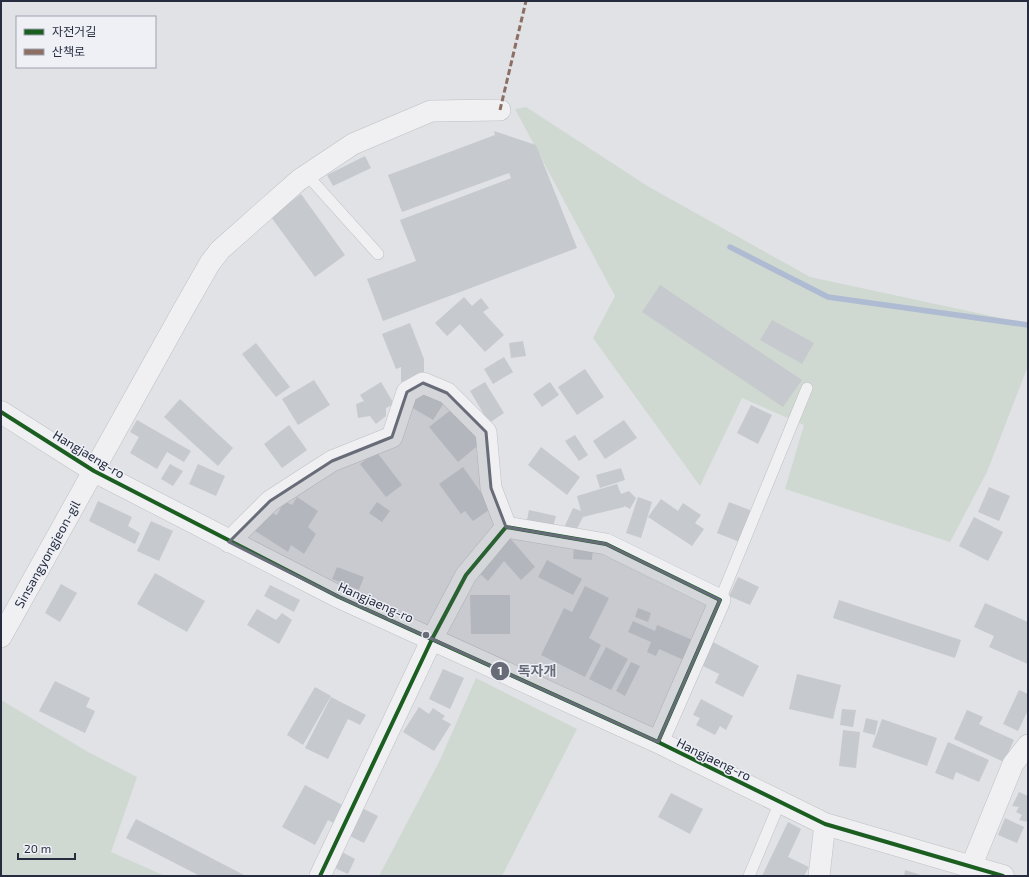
<svg xmlns="http://www.w3.org/2000/svg" width="1029" height="877" font-family="'Exo 2','Noto Sans KR',sans-serif">
  <style>
    .green { fill: #d0d9d1 }
    .lines { fill: none; stroke-linecap: round; stroke-linejoin: round }
    .stream { stroke: #aebbd2; stroke-width: 5.5 }
    .building { fill: #c6c9cd }
    .service-casing { stroke: #bec0c4; stroke-width: 12 }
    .minor-casing { stroke: #bec0c4; stroke-width: 22 }
    .tertiary-casing { stroke: #bec0c4; stroke-width: 23 }
    .service { stroke: #f0f0f2; stroke-width: 11 }
    .minor { stroke: #f0f0f2; stroke-width: 21 }
    .tertiary { stroke: #f0f0f2; stroke-width: 22 }
    .quiet { stroke: #8d6e63; stroke-width: 3; stroke-dasharray: 6 3; stroke-linecap: butt }
    .cycleway-casing { stroke: #eef0f6; stroke-width: 6 }
    .cycleway { stroke: #1b5e20; stroke-width: 4 }
    .marked { fill: #686c79; fill-opacity: 0.2; stroke: #686c79; stroke-width: 3; stroke-linejoin: round }
    .labels { text-anchor: middle; stroke-width: 3; stroke-linejoin: round; paint-order: stroke }
    .street-label { font-size: 13px; fill: #272d3f; stroke: #eef0f6 }
    .leader { fill: none; stroke: #686c79; stroke-width: 1.5 }
    .callout-dot { fill: #686c79; stroke: #eef0f6; stroke-width: 1.5 }
    .mark-label { font-size: 12px; text-anchor: middle; font-weight: bold; fill: #fff }
    .callout-label { font-size: 14px; text-anchor: middle; font-weight: bold; fill: #686c79; stroke: #eef0f6; stroke-width: 3; stroke-linejoin: round; paint-order: stroke }
  </style>
  <rect width="100%" height="100%" fill="#e0e2e6"/>
  <g class="green">
    <polygon points="526,107 649,187 810,277 1028,324 1028,366 987,472 950,542 785,489 804,425 742,398 700,486 593,338 615,296 515,109"/>
    <polygon points="476,678 577,729 502,876 377,876 379,876 440,760"/>
    <polygon points="1,700 88,752 137,777 111,852 165,876 1,876"/>
  </g>
  <g class="lines">
    <polyline class="stream" points="730,247 828,297 1028,325"/>
  </g>
  <g class="building">
    <polygon points="494,131 536,145 577,248 383,321 367,279 416,261 400,220 511,178 509,173 402,212 388,175 495,135"/>
    <polygon points="365,156 371,168 333,186 327,175"/>
    <polygon points="301,194 345,255 315,277 271,217"/>
    <polygon points="660,285 802,380 783,407 642,312"/>
    <polygon points="464,297 472,306 481,298 489,308 483,312 504,335 485,352 460,324 447,336 435,323"/>
    <polygon points="772,320 814,343 802,364 760,340"/>
    <polygon points="410,323 424,359 424,377 401,382 401,367 396,369 382,334"/>
    <polygon points="523,341 526,356 511,358 509,343"/>
    <polygon points="256,343 290,387 276,397 242,354"/>
    <polygon points="504,357 513,372 493,384 484,369"/>
    <polygon points="585,369 604,397 577,415 558,387"/>
    <polygon points="314,380 330,405 298,425 282,399"/>
    <polygon points="381,382 394,404 386,408 386,416 376,424 370,416 358,418 356,404 364,401 360,395"/>
    <polygon points="485,382 504,413 489,423 470,391"/>
    <polygon points="550,382 559,395 542,407 533,394"/>
    <polygon points="422,389 444,403 433,420 411,407"/>
    <polygon points="180,399 233,448 218,466 164,417"/>
    <polygon points="751,405 772,415 758,444 737,433"/>
    <polygon points="452,409 481,443 458,462 429,427"/>
    <polygon points="137,420 191,451 184,462 167,452 157,469 130,453 139,437 130,432"/>
    <polygon points="624,420 637,438 605,459 593,441"/>
    <polygon points="289,425 307,450 282,468 264,444"/>
    <polygon points="575,435 588,455 579,461 565,441"/>
    <polygon points="541,447 580,477 567,495 528,465"/>
    <polygon points="376,451 402,485 386,497 360,464"/>
    <polygon points="170,464 183,471 173,486 161,479"/>
    <polygon points="198,464 225,476 216,496 189,484"/>
    <polygon points="463,467 492,508 473,521 465,511 461,514 439,484"/>
    <polygon points="621,468 625,480 600,488 596,475"/>
    <polygon points="617,484 621,494 629,491 636,498 630,509 624,506 624,507 583,517 574,535 563,530 573,508 581,511 577,496"/>
    <polygon points="989,487 1010,496 999,521 978,512"/>
    <polygon points="297,497 318,511 308,527 316,534 304,554 291,545 288,552 252,529 269,512 277,515 284,501 292,505"/>
    <polygon points="638,497 652,502 641,538 626,533"/>
    <polygon points="661,499 678,511 683,503 701,515 695,523 704,529 692,546 648,517"/>
    <polygon points="98,501 132,517 128,526 140,533 135,544 89,521"/>
    <polygon points="377,502 390,511 382,522 369,513"/>
    <polygon points="729,502 755,512 742,543 717,533"/>
    <polygon points="529,510 556,516 552,530 526,525"/>
    <polygon points="974,517 1003,532 988,561 959,546"/>
    <polygon points="151,521 173,531 159,561 137,551"/>
    <polygon points="510,538 535,567 521,580 504,561 488,581 479,573"/>
    <polygon points="574,547 593,548 592,560 573,559"/>
    <polygon points="547,560 582,579 573,595 538,577"/>
    <polygon points="337,567 364,577 359,590 332,579"/>
    <polygon points="155,573 205,601 187,632 137,604"/>
    <polygon points="738,577 759,587 750,605 729,596"/>
    <polygon points="61,584 77,593 60,622 45,613"/>
    <polygon points="270,585 300,600 294,612 264,596"/>
    <polygon points="585,586 609,598 589,638 601,645 585,677 541,655 564,608 572,612"/>
    <polygon points="470,595 510,595 510,634 471,634"/>
    <polygon points="839,600 961,640 955,658 833,618"/>
    <polygon points="985,603 1028,622 1028,664 989,647 994,636 974,627"/>
    <polygon points="638,608 651,613 648,622 635,617"/>
    <polygon points="257,609 276,620 282,613 292,620 279,644 247,625"/>
    <polygon points="633,621 655,631 657,625 695,641 686,661 659,649 656,656 647,652 651,642 628,632"/>
    <polygon points="711,641 759,666 743,697 715,683 719,674 699,664"/>
    <polygon points="606,647 628,659 611,690 589,679"/>
    <polygon points="631,662 640,666 625,696 616,691"/>
    <polygon points="443,669 464,678 450,709 429,699"/>
    <polygon points="797,674 841,685 833,719 789,709"/>
    <polygon points="55,681 90,698 86,707 95,711 85,733 39,711"/>
    <polygon points="315,687 331,696 303,745 287,735"/>
    <polygon points="1019,690 1028,694 1028,710 1018,731 1003,724"/>
    <polygon points="331,697 366,715 360,725 348,719 328,759 305,748"/>
    <polygon points="701,699 733,716 726,730 720,726 715,735 696,725 700,718 693,715"/>
    <polygon points="419,707 429,714 433,708 445,716 442,719 451,724 434,751 403,732"/>
    <polygon points="842,709 856,710 853,727 840,725"/>
    <polygon points="967,710 983,717 979,724 1014,740 1004,762 954,739"/>
    <polygon points="866,718 878,721 875,735 863,732"/>
    <polygon points="882,719 937,738 927,766 872,747"/>
    <polygon points="843,730 860,732 856,768 839,766"/>
    <polygon points="948,742 989,760 979,782 956,772 953,780 935,773"/>
    <polygon points="305,785 346,807 337,825 328,820 315,845 282,827"/>
    <polygon points="1019,792 1028,796 1028,822 1019,820 1022,815 1016,812 1019,807 1012,806"/>
    <polygon points="671,793 703,809 690,834 658,817"/>
    <polygon points="360,807 378,816 364,843 346,834"/>
    <polygon points="1005,818 1024,827 1017,843 998,835"/>
    <polygon points="136,819 246,876 200,876 126,838"/>
    <polygon points="788,822 801,829 788,857 809,867 804,876 762,876"/>
    <polygon points="342,852 355,859 348,874 335,868"/>
    <polygon points="905,870 924,876 904,876"/>
  </g>
  <g class="lines">
    <defs>
      <g id="service">
        <polyline points="307,175 378,254"/>
        <polyline points="720,600 807,388"/>
        <polyline points="749,876 780,802"/>
      </g>
      <g id="minor">
        <polyline points="229,542 270,501 332,461 392,437 407,392 423,383 447,393 486,432 491,488 506,527"/>
        <polyline points="1,637 182,312 210,263 220,250 299,180 353,144 431,111 500,110"/>
        <polyline points="971,867 1013,764 1028,745"/>
        <polyline points="320,876 432,639 466,575 506,527 606,544 720,600 658,742"/>
        <polyline points="819,876 825,824"/>
      </g>
      <polyline id="tertiary" points="1,412 94,471 339,597 658,742 825,824 1003,876"/>
    </defs>
    <use href="#service" class="service-casing"/>
    <use href="#minor" class="minor-casing"/>
    <use href="#tertiary" class="tertiary-casing"/>
    <use href="#service" class="service"/>
    <use href="#minor" class="minor"/>
    <use href="#tertiary" class="tertiary"/>
    <polyline class="quiet" points="500,110 526,1"/>
    <defs>
      <g id="cycleway">
        <polyline points="1,412 94,471 339,597 658,742 825,824 1003,876"/>
        <polyline points="320,876 432,639 466,575 506,527 606,544 720,600 658,742"/>
      </g>
    </defs>
    <use href="#cycleway" class="cycleway-casing"/>
    <use href="#cycleway" class="cycleway"/>
  </g>
  <path class="marked" d="M423 383 447 393 486 432 491 488 506 527 606 544 720 600 658 742 339 597 229 542 270 501 332 461 392 437 407 392Z"/>
  <g class="labels">
    <g class="street-label">
      <text transform="translate(89 454) rotate(31)" y="5">Hangjaeng-ro</text>
      <text transform="translate(47 554) rotate(-61)" y="5">Sinsangyongjeon-gil</text>
      <text transform="translate(376 602) rotate(24)" y="5">Hangjaeng-ro</text>
      <text transform="translate(714 759) rotate(26)" y="5">Hangjaeng-ro</text>
    </g>
  </g>
  <path class="leader" d="M426 635L500 671"/>
  <g class="callout-dot">
    <circle cx="426" cy="635" r="4"/>
    <circle cx="500" cy="671" r="10"/>
  </g>
  <g class="mark-label">
    <text x="500" y="675">1</text>
  </g>
  <g class="callout-label">
    <text x="537" y="676">독자개</text>
  </g>
  <rect width="1029" height="877" fill="none" stroke="#272d3f" stroke-width="4"/>
  <rect x="16" y="16" width="140" height="52" fill="#eef0f6" stroke="#9ea2ad"/>
  <rect x="24" y="29" width="20" height="6" fill="#1b5e20" stroke="#9ea2ad"/>
  <text x="52" y="36" font-size="12" fill="#272d3f">자전거길</text>
  <rect x="24" y="49" width="20" height="6" fill="#8d6e63" stroke="#9ea2ad"/>
  <text x="52" y="56" font-size="12" fill="#272d3f">산책로</text>
  <path d="M18 853v6h57v-6" fill="none" stroke="#272d3f" stroke-width="2"/>
  <text x="24" y="853" font-size="12" fill="#272d3f" stroke="#eef0f6" stroke-width="3" paint-order="stroke">20 m</text>
</svg>
